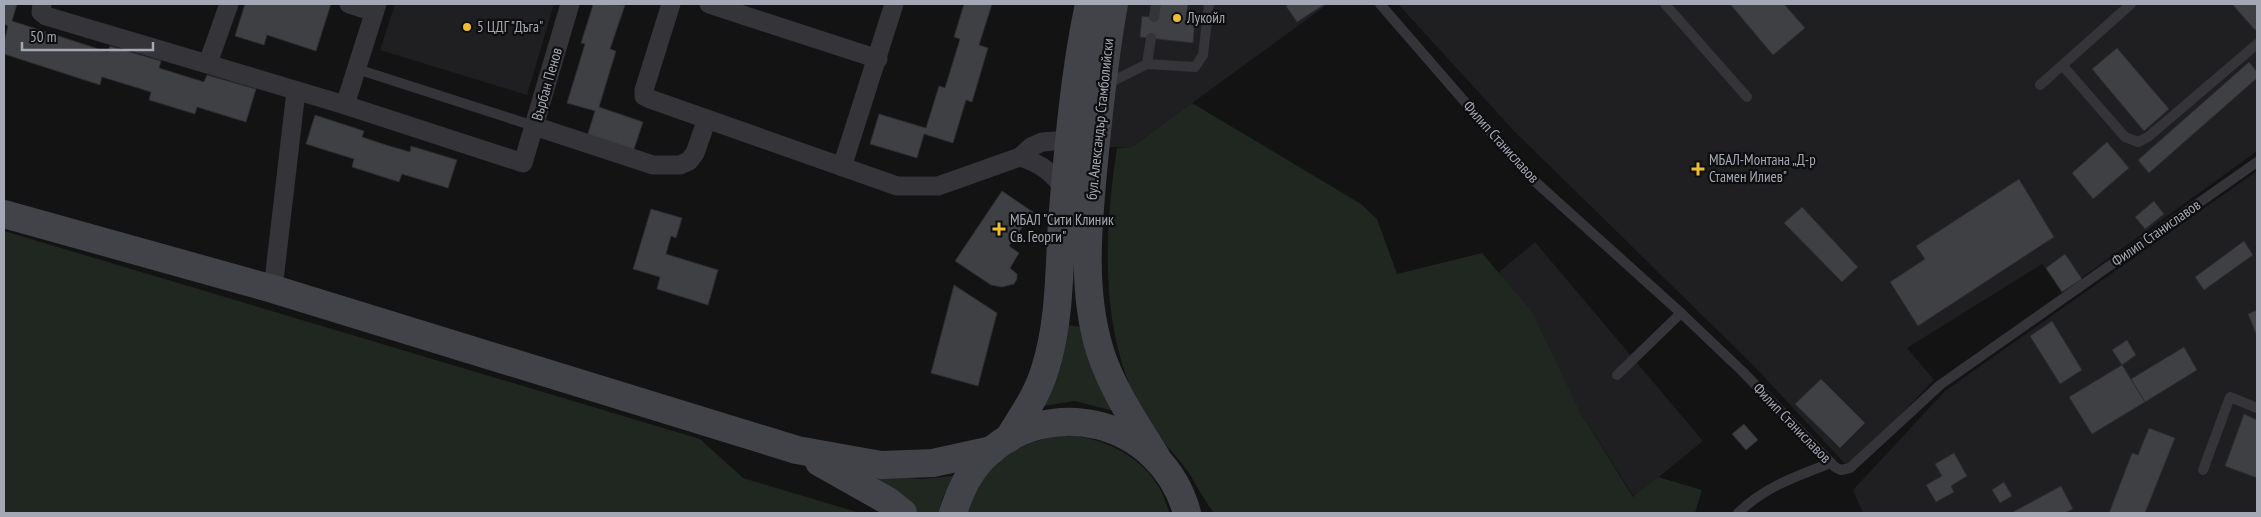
<svg xmlns="http://www.w3.org/2000/svg" width="2261" height="517" font-family="'PT Sans Narrow',sans-serif">
  <style>
    .built { fill: #1f1f21 }
    .green { fill: #1f2720 }
    .building { fill: #3f4044; stroke: #2d2d30 }
    .lines { fill: none; stroke-linecap: round; stroke-linejoin: round }
    .lane { stroke: #343439; stroke-width: 10 }
    .street { stroke: #343439; stroke-width: 19 }
    .secondary { stroke: #424349; stroke-width: 28 }
    .poi-dot { fill: #edbd32; stroke: #0e0e0f; stroke-width: 2 }
    .labels { text-anchor: middle; stroke-width: 4.5; stroke-linejoin: round; paint-order: stroke }
    .poi-label { font-size: 15px; fill: #a4a8b4; stroke: #0e0e0f; text-anchor: start }
    .street-label { font-size: 15px; fill: #a4a8b4; stroke: #0e0e0f }
  </style>
  <rect width="100%" height="100%" fill="#131314"/>
  <g class="built">
    <polygon points="395,4 554,4 527,95 380,50"/>
    <polygon points="1117,4 1328,4 1132,147 1097,147"/>
    <polygon points="1398,4 2257,4 2257,151 2062,292 2042,264 1907,348 1934,380 1849,468 1754,366 1514,131"/>
    <polygon points="2257,171 2257,513 1863,513 1853,490 1945,391"/>
    <polygon points="1535,242 1703,441 1634,497 1579,410 1499,272"/>
  </g>
  <g class="green">
    <path d="M1192 103 1361 204 1377 219 1397 274 1482 253 1532 312 1579 410 1633 497 1658 477 1702 490 1695 513H1214C1203 499 1196 483 1186 469 1171 449 1153 433 1142 411 1099 333 1104 233 1117 148L1132 147Z"/>
    <polygon points="4,231 700,439 743,478 860,513 4,513"/>
    <polygon points="1067,325 1082,327 1114,411 1075,401 1037,407"/>
    <path d="M1062 435C1110 437 1158 463 1169 513H967C970 505 973 496 977 488 992 457 1029 440 1062 435Z"/>
    <polygon points="864,475 921,479 953,476 942,499 939,513 918,513 903,500"/>
  </g>
  <g class="building">
    <polygon points="4,4 17,4 12,21 108,52 110,46 161,61 159,68 204,82 207,75 256,89 246,122 197,107 195,114 149,100 151,92 102,77 100,85 4,54 4,42 8,26 4,24"/>
    <polygon points="245,4 331,4 316,51 267,35 264,45 235,36"/>
    <polygon points="589,4 625,5 610,49 616,51 599,107 643,122 632,155 586,140 595,111 567,103 585,44 581,43 593,5"/>
    <polygon points="964,4 992,4 979,45 988,48 972,102 966,100 953,143 924,134 917,158 870,144 879,114 926,128 939,86 945,88 960,39 954,37"/>
    <polygon points="1159,4 1188,4 1186,19 1195,20 1193,43 1140,37 1142,16 1158,18"/>
    <polygon points="1289,4 1325,4 1297,22 1286,6"/>
    <polygon points="1730,4 1784,4 1805,28 1773,55"/>
    <polygon points="2232,4 2257,4 2257,28 2255,30"/>
    <polygon points="2117,48 2169,109 2144,131 2092,69"/>
    <polygon points="2249,62 2257,72 2257,78 2149,173 2138,160"/>
    <polygon points="315,115 364,131 362,137 386,145 410,152 411,146 457,160 448,188 402,174 399,182 352,167 354,159 306,144"/>
    <polygon points="2107,142 2129,168 2093,199 2072,173"/>
    <polygon points="2019,179 2054,237 1918,326 1890,282 1925,259 1916,246"/>
    <polygon points="1002,191 1033,212 1009,246 1019,253 1010,268 1017,274 1017,279 1014,284 1002,287 991,285 955,261"/>
    <polygon points="2154,201 2164,214 2145,229 2135,217"/>
    <polygon points="1802,207 1858,267 1842,282 1784,223"/>
    <polygon points="651,209 682,218 676,238 671,236 666,254 718,270 708,305 657,289 660,277 633,269"/>
    <polygon points="2244,241 2253,255 2204,290 2195,277"/>
    <polygon points="2065,254 2082,279 2062,292 2046,268"/>
    <polygon points="954,285 997,313 978,386 931,373"/>
    <polygon points="2257,310 2257,336 2248,314"/>
    <polygon points="2052,321 2082,370 2060,384 2030,336"/>
    <polygon points="2127,340 2136,355 2122,365 2112,350"/>
    <polygon points="2184,347 2197,370 2145,402 2131,379"/>
    <polygon points="2122,365 2145,402 2092,434 2069,397"/>
    <polygon points="1821,379 1865,423 1840,448 1795,404"/>
    <polygon points="2244,414 2257,420 2257,478 2225,466"/>
    <polygon points="1744,424 1758,440 1746,450 1732,434"/>
    <polygon points="2149,428 2175,438 2145,513 2109,513 2132,453 2138,455"/>
    <polygon points="1954,453 1967,476 1951,486 1954,492 1936,502 1926,485 1942,476 1935,464"/>
    <polygon points="2004,482 2012,496 2000,503 1992,490"/>
    <polygon points="2061,486 2073,509 2065,513 2011,513"/>
  </g>
  <g class="lines">
    <g class="lane">
      <polyline points="1380,4 1530,177 1681,313 1743,372 1835,467 1841,470 1850,468 1940,385 2257,162"/>
      <polyline points="1665,4 1747,97"/>
      <polyline points="1154,17 1156,4"/>
      <polyline points="1147,64 1151,38"/>
      <polyline points="2063,66 2125,137 2138,142 2148,137 2257,44"/>
      <polyline points="357,69 534,126"/>
      <polyline points="1105,85 1147,64 1195,67 1203,55 1209,4"/>
      <polyline points="2040,85 2131,4"/>
      <polyline points="1617,375 1681,313"/>
      <polyline points="2203,470 2230,397 2257,408"/>
      <path d="M1738 513C1764 487 1797 476 1831 463"/>
    </g>
    <g class="street">
      <polyline points="42,4 41,12 46,16 345,105 523,163 570,4"/>
      <polyline points="349,4 374,12"/>
      <polyline points="671,4 644,90 644,96 650,99 897,186 938,186 1020,157 1031,147 1042,142 1055,141 1069,145"/>
      <polyline points="709,4 878,59"/>
      <polyline points="208,63 229,4"/>
      <polyline points="345,105 377,4"/>
      <polyline points="534,126 653,165 680,165 689,161 695,153 707,119"/>
      <path d="M1020 157C1040 163 1055 173 1065 192"/>
      <polyline points="842,167 894,4"/>
      <polyline points="273,289 296,91"/>
    </g>
    <g class="secondary">
      <path d="M1114 4C1105 53 1100 101 1095 151 1089 217 1080 286 1100 351 1112 389 1136 424 1157 458"/>
      <polyline points="4,214 273,289 797,450 881,465 933,463 992,450"/>
      <path d="M1008 439C1022 416 1038 394 1045 369 1060 322 1059 271 1062 222 1068 149 1074 75 1089 4"/>
      <polyline points="819,462 888,501 903,513"/>
      <path d="M953 513C959 494 967 475 981 460 1048 390 1162 421 1187 513"/>
    </g>
  </g>
  <g class="poi-dot">
    <circle cx="1177" cy="18" r="5"/>
    <circle cx="467" cy="27" r="5"/>
    <path d="M1695.5 161.5h5v5h5v5h-5v5h-5v-5h-5v-5h5z"/>
    <path d="M996.5 221.5h5v5h5v5h-5v5h-5v-5h-5v-5h5z"/>
  </g>
  <g class="labels">
    <g class="poi-label">
      <text x="1187" y="23">Лукойл</text>
      <text x="477" y="32">5 ЦДГ "Дъга"</text>
      <text x="1709" y="165">МБАЛ-Монтана „Д-р<tspan x="1709" dy="17">Стамен Илиев"</tspan></text>
      <text x="1010" y="225">МБАЛ "Сити Клиник<tspan x="1010" dy="17">Св. Георги"</tspan></text>
    </g>
    <g class="street-label">
      <text transform="translate(547 84) rotate(-74)" y="5">Върбан Пенов</text>
      <text transform="translate(1100 119) rotate(-84)" y="5">бул. Александър Стамболийски</text>
      <text transform="translate(1501 142) rotate(48)" y="5">Филип Станиславов</text>
      <text transform="translate(2156 233) rotate(-35)" y="5">Филип Станиславов</text>
      <text transform="translate(1792 423) rotate(46)" y="5">Филип Станиславов</text>
    </g>
  </g>
  <rect width="2261" height="517" fill="none" stroke="#a4a8b4" stroke-width="10"/>
  <path d="M22 42v8h131v-8" fill="none" stroke="#a4a8b4" stroke-width="2.5"/>
  <text x="30" y="42" font-size="15" fill="#a4a8b4" stroke="#0e0e0f" stroke-width="4" paint-order="stroke">50 m</text>
</svg>
